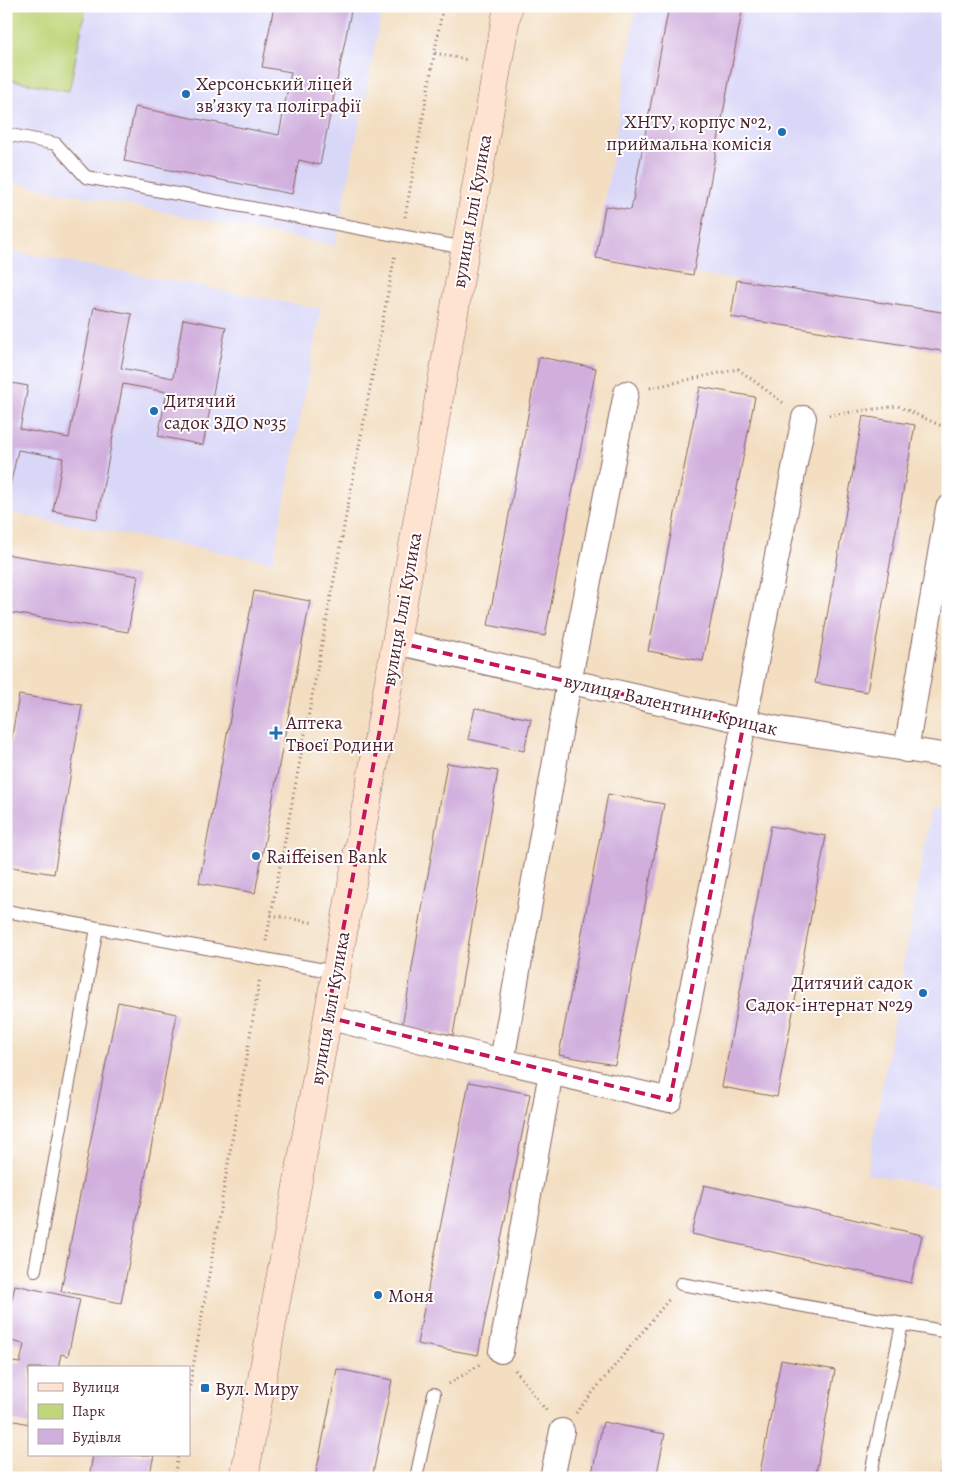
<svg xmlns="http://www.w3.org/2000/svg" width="954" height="1484" font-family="Alegreya,serif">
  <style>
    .built { fill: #d9d7f8 }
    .green { fill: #bfd67a; stroke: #847a52 }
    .building { fill: #d0afdd }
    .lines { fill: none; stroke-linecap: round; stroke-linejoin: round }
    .lane-casing { stroke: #856260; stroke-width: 14 }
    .street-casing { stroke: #856260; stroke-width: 26 }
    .secondary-casing { stroke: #856260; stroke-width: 29 }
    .path { stroke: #856260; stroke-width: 3; stroke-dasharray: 1 4; stroke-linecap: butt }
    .lane { stroke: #fff; stroke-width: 12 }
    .street { stroke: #fff; stroke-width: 24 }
    .secondary { stroke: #fee3d1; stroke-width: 28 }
    .marked { fill: none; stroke: #c2185b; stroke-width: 4; stroke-dasharray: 10 6; stroke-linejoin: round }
    .poi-dot { fill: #1f6fb2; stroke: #fff; stroke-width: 2 }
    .labels { text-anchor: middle; stroke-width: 4; stroke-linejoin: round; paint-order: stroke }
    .poi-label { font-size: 19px; fill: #4a1f2b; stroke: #fff; text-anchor: start }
    .street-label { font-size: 19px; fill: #4a1f2b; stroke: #fff }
  </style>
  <rect width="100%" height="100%" fill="#fff"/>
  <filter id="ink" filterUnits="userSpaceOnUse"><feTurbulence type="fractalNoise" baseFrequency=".02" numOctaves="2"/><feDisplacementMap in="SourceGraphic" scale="10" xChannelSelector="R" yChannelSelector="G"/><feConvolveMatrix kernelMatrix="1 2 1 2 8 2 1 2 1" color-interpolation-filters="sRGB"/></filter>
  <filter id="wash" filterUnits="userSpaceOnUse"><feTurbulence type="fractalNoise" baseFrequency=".0096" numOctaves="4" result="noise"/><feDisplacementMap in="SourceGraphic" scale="20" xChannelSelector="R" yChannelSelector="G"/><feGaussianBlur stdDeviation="1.12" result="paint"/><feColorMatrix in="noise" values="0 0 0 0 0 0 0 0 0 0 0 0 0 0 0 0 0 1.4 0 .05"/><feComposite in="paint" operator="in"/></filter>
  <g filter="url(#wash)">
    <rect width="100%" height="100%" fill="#f3dec1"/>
    <g class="built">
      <polygon points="6,6 383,6 335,246 6,181"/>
      <polygon points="636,6 948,6 948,313 596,258"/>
      <polygon points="6,250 321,309 273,562 6,512"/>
      <polygon points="931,808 948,811 948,1188 867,1174"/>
    </g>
    <polygon class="green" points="6,6 86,6 69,91 6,79"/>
    <g id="blocks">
      <g class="building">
        <polygon points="274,6 352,6 320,165 299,160 292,194 124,161 135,107 279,135 291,72 262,67"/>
        <polygon points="669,6 743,6 693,275 596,258 605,206 631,210"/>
        <polygon points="737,280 948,313 948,352 731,317"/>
        <polygon points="94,307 132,314 121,368 173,378 183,319 226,327 203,445 158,436 167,392 123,384 97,519 53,511 63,458 18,450 6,504 6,382 28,386 20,429 69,438"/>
        <polygon points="539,357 596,368 545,636 488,625"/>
        <polygon points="700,387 755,397 703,661 648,651"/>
        <polygon points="863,416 915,425 867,692 815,683"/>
        <polygon points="6,554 138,576 128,632 6,612"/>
        <polygon points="254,591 310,601 255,893 199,883"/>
        <polygon points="19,695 82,705 54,874 6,866 6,770"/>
        <polygon points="475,708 531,719 524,751 468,739"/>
        <polygon points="447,763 498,771 453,1035 402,1027"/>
        <polygon points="608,794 664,804 615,1065 559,1055"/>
        <polygon points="771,826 826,836 777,1097 722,1087"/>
        <polygon points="118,1002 177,1014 121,1303 61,1291"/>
        <polygon points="469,1082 530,1094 478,1355 417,1344"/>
        <polygon points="704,1185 922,1235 911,1283 692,1234"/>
        <polygon points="15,1285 80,1299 68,1356 61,1354 58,1368 29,1368 29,1424 6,1419 6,1391 12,1362 20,1363 24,1344 6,1340 6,1327"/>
        <polygon points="781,1360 835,1370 815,1478 759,1478"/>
        <polygon points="337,1369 392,1380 372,1478 315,1478"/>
        <polygon points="603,1422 665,1434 656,1478 591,1478"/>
        <polygon points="947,1437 948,1478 939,1478"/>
        <polygon points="93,1455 154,1455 149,1478 89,1478"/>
      </g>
    </g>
  </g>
  <g filter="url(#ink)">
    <use href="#blocks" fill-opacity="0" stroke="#856260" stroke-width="1"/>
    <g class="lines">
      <defs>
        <g id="lane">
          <polyline points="6,134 56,144 86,177 465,248"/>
          <polyline points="6,911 335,972"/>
          <polyline points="35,1270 97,928"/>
          <polyline points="681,1284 948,1332"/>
          <polyline points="416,1478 434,1394"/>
          <polyline points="870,1478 902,1324"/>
        </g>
        <g id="street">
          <polyline points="396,642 774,728 948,756"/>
          <polyline points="906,750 948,508"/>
          <polyline points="327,1017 502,1061 670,1100 804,418"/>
          <polyline points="502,1061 569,682 626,393"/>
          <polyline points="501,1351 551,1072"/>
          <polyline points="552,1478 562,1431"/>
        </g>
        <polyline id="secondary" points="244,1478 396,642 508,6"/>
      </defs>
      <use href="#lane" class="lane-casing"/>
      <use href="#street" class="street-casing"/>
      <use href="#secondary" class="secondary-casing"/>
      <g class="path">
        <polyline points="435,53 468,60"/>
        <polyline points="405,217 443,6"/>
        <polyline points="650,388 738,369 785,404"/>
        <polyline points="829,415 898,406 948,429"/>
        <polyline points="271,915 315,923"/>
        <polyline points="266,941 395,255"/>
        <polyline points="515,1370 548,1413"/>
        <polyline points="449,1384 482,1363"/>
        <polyline points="189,1391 260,977"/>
        <polyline points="576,1413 670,1298"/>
        <polyline points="174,1478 178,1455"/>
      </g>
      <use href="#lane" class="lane"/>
      <use href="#street" class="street"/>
      <use href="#secondary" class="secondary"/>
    </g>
  </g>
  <path class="marked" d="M396 642 744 722 670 1100 327 1017Z"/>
  <g class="poi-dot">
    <circle cx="186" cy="94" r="5"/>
    <circle cx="782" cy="132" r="5"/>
    <circle cx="154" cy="411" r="5"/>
    <path d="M273.5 725.5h5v5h5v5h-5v5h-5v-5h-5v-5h5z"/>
    <circle cx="256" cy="856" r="5"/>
    <circle cx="923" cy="993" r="5"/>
    <circle cx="378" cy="1295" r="5"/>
    <rect x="200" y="1383" width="10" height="10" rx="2.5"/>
  </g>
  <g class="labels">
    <g class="poi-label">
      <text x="196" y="90">Херсонський ліцей<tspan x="196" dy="22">зв’язку та поліграфії</tspan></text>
      <text x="772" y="128" text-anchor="end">ХНТУ, корпус №2,<tspan x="772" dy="22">приймальна комісія</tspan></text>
      <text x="164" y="407">Дитячий<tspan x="164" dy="22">садок ЗДО №35</tspan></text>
      <text x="286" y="729">Аптека<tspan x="286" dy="22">Твоєї Родини</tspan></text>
      <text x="266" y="863">Raiffeisen Bank</text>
      <text x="913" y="989" text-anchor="end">Дитячий садок<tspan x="913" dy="22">Садок-інтернат №29</tspan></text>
      <text x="388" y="1302">Моня</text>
      <text x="215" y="1395">Вул. Миру</text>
    </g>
    <g class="street-label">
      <text transform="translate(471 211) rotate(-80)" y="7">вулиця Іллі Кулика</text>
      <text transform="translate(401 609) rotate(-80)" y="7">вулиця Іллі Кулика</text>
      <text transform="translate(671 704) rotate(13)" y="7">вулиця Валентини Крицак</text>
      <text transform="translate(329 1008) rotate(-80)" y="7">вулиця Іллі Кулика</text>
    </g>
  </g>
  <rect width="954" height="1484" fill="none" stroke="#fff" stroke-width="25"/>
  <rect x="28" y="1366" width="162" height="90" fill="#ffffff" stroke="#b7a5aa"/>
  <rect x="38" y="1383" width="25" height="8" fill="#fee3d1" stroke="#b7a5aa"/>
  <text x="72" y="1392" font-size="15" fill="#4a1f2b">Вулиця</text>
  <rect x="38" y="1404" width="25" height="15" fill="#bfd67a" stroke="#b7a5aa"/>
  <text x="72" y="1416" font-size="15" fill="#4a1f2b">Парк</text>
  <rect x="38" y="1429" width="25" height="15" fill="#d0afdd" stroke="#b7a5aa"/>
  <text x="72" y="1442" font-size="15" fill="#4a1f2b">Будівля</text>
</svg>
